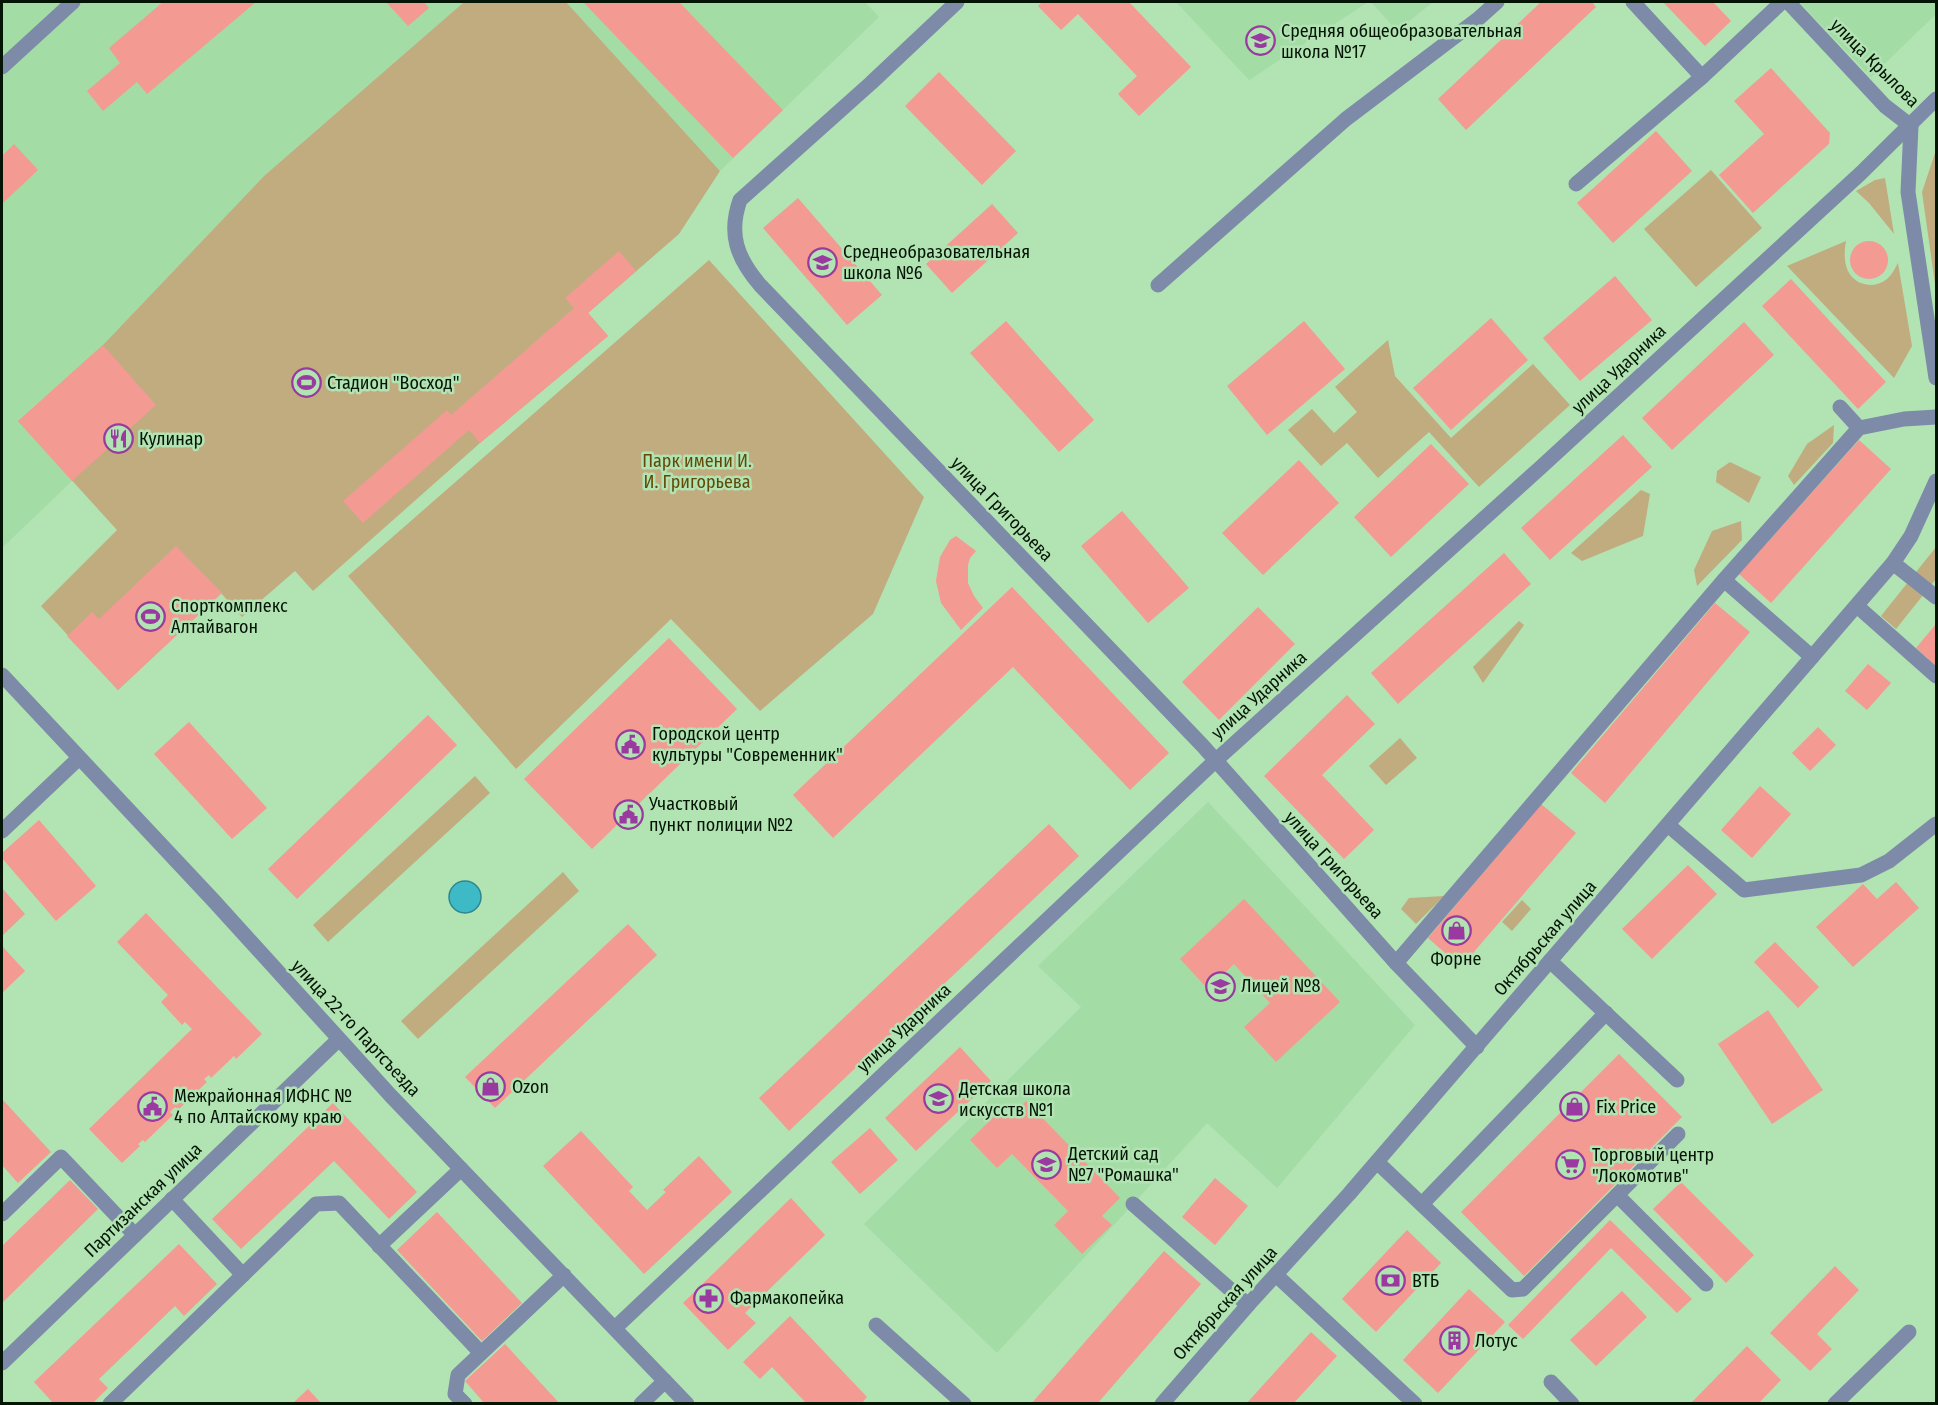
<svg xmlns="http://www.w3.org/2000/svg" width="1938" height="1405" font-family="'Fira Sans Condensed',sans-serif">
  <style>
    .built { fill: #a4dca6 }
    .green { fill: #c1ac7f }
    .water { fill: #3ebac7; stroke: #2d888d; stroke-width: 1.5 }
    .building { fill: #f39a93 }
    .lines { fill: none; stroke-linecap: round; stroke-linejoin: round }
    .minor { stroke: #7d8ba9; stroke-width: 15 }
    .labels { text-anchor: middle; stroke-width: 5; stroke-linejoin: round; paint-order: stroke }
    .poi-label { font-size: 18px; fill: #041505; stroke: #b2e3b3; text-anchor: start }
    .street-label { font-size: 18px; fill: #041505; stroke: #b2e3b3 }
    .park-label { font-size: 18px; fill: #624908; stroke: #b2e3b3 }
  </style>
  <rect width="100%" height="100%" fill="#b2e3b3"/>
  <g class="built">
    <polygon points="2,2 464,2 264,176 103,345 18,420 72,481 2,548"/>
    <polygon points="566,2 865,2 879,17 720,171"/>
    <polygon points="1176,2 1368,2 1249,80"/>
    <polygon points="1371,2 1433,2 1397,31"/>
    <polygon points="1799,2 1936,2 1936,14 1871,77"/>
    <polygon points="1208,802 1415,1025 1277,1188 1207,1123 997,1353 864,1224 1081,1007 1038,966"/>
  </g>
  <g class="green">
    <polygon points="464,2 566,2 720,171 679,234 588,313 608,336 480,443 313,591 295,571 242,617 221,593 118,690 41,606 117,530 18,421 103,345 264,176"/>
    <polygon points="1936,150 1936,291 1922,192"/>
    <polygon points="1711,170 1762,228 1696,287 1644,229"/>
    <polygon points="1885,178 1894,234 1869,203 1856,191 1875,180"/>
    <path d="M1846 241C1842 261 1846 283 1870 285 1876 285 1882 283 1887 279 1892 275 1895 268 1898 263L1912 346 1894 378 1787 266Z"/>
    <polygon points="709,260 924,497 873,614 760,711 671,619 516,769 348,576"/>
    <polygon points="1388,340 1395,376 1451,438 1533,364 1570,405 1479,487 1429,432 1378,478 1347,443 1321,466 1288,430 1312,409 1334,433 1357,412 1335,387"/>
    <polygon points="1834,425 1833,443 1794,485 1788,476 1807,444"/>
    <polygon points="1730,462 1761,477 1749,503 1716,482 1717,471"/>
    <polygon points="1641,490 1650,494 1643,536 1582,561 1571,553"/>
    <polygon points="1741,521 1742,540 1697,586 1694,570 1712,531"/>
    <polygon points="1936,547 1936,579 1896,629 1881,616"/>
    <polygon points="1519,621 1524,625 1483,683 1473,667"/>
    <polygon points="1400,738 1417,758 1386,785 1369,766"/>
    <polygon points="475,776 490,793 328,942 313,925"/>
    <polygon points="563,872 579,891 418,1039 401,1021"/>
    <polygon points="1444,896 1416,924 1401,909 1409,898"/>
    <polygon points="1522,900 1531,909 1512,931 1502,922"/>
  </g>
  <circle class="water" cx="465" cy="897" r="16"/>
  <g class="building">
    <polygon points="163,2 256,2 147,94 137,82 103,111 87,91 120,63 109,48"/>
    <polygon points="386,2 424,2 429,8 408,26"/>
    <polygon points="583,2 679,2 783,110 733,158"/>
    <polygon points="1042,2 1129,2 1191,67 1139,116 1118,94 1137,76 1078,14 1061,30 1038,6"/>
    <polygon points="1541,2 1592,2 1596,7 1466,130 1438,99"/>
    <polygon points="1663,2 1713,2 1731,21 1705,46"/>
    <polygon points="1771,68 1830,133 1829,144 1753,213 1719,175 1764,134 1734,101"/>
    <polygon points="939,72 1016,151 982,185 905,106"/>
    <polygon points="1656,131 1692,171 1613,243 1577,203"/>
    <polygon points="14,144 38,170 2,204 2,156"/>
    <polygon points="798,198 882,295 847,325 763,228"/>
    <polygon points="992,204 1018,233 952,293 926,264"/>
    <circle cx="1869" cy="260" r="19"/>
    <polygon points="619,251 636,271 588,313 608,336 480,443 469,430 363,523 343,501 447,410 451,415 574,308 565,298"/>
    <polygon points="1615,276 1652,320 1580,381 1543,338"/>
    <polygon points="1791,279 1886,382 1858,409 1762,306"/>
    <polygon points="1491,318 1528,360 1451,430 1413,388"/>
    <polygon points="1006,321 1094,420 1059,452 970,353"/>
    <polygon points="1304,321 1345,369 1267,435 1227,386"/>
    <polygon points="1744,322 1774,355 1672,450 1642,418"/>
    <polygon points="103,345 156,405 72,481 18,421"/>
    <polygon points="1623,435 1652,467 1550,560 1521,528"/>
    <polygon points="1859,440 1891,469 1771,603 1739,574"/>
    <polygon points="1431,444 1469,484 1391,557 1354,517"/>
    <polygon points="1299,460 1339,503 1263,575 1222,533"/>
    <polygon points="1122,511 1189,588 1148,623 1081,546"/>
    <polygon points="956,536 976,551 970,558 968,565 968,583 974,596 983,608 961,630 941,603 936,581 940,557 950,540"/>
    <polygon points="176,546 222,593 118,690 67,636 92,612 99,619"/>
    <polygon points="1504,553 1531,584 1398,704 1371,673"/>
    <polygon points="1012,587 1169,753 1130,790 1013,667 833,838 793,795"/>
    <polygon points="1715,603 1750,632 1605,803 1571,773"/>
    <polygon points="1258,607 1295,644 1219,720 1182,682"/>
    <polygon points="1936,624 1936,666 1916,648"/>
    <polygon points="669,638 737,709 592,849 524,779"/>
    <polygon points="1868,664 1891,683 1867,710 1845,691"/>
    <polygon points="1347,695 1375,724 1322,775 1374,830 1344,859 1264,776"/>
    <polygon points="428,715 457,745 297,899 268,869"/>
    <polygon points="189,722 267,808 232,839 154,754"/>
    <polygon points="1818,727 1836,745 1810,771 1792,753"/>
    <polygon points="1760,786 1791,814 1752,858 1721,830"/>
    <polygon points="1541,804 1576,833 1461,967 1428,938"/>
    <polygon points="39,820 96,886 56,921 2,858 2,853"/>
    <polygon points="1049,824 1079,856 789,1131 759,1098"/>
    <polygon points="1688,865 1717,894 1652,959 1622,929"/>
    <polygon points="1896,882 1919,908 1853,967 1816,927 1863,884 1877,899"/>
    <polygon points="2,888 25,914 2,936"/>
    <polygon points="1244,899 1340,1002 1276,1062 1244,1027 1270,1003 1234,964 1208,989 1180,959"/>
    <polygon points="146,913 262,1034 236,1059 234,1056 211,1078 209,1075 204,1079 207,1082 178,1110 175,1107 170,1112 173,1115 145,1142 143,1140 138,1144 140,1146 122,1163 89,1129 192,1029 185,1022 182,1025 161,1002 168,995 117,942"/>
    <polygon points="628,924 657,955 495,1108 465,1077"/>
    <polygon points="1775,942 1819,987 1798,1008 1754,962"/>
    <polygon points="2,946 25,971 2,993"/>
    <polygon points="1768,1010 1823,1090 1772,1124 1718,1044"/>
    <polygon points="960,1047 991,1081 916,1151 885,1118"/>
    <polygon points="1619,1054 1682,1117 1524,1276 1461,1212"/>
    <polygon points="2,1099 51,1152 18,1183 2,1165"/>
    <polygon points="1026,1101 1120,1198 1102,1216 1112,1225 1082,1254 1054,1225 1068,1211 1012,1154 997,1168 970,1140 1002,1109 1010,1117"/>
    <polygon points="333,1103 417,1192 389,1219 334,1161 241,1249 212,1219"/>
    <polygon points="870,1128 898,1160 860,1194 831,1162"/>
    <polygon points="581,1131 633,1187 629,1191 647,1210 666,1192 663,1190 699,1156 732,1192 644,1274 543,1166"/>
    <polygon points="1215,1178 1248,1206 1215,1245 1182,1217"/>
    <polygon points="70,1180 98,1209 2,1303 2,1246"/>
    <polygon points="1681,1182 1754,1255 1726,1283 1653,1209"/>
    <polygon points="791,1198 825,1235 745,1313 756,1323 728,1350 683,1303"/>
    <polygon points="437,1212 522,1303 482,1341 397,1250"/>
    <polygon points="1610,1220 1692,1299 1677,1313 1611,1248 1523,1339 1508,1325"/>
    <polygon points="1407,1230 1441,1263 1376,1332 1342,1299"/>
    <polygon points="179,1244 217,1284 184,1316 175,1306 99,1379 108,1388 92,1404 54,1404 34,1382"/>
    <polygon points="1164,1251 1201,1284 1097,1404 1031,1404"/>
    <polygon points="1835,1266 1859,1290 1817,1334 1832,1349 1810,1371 1770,1333"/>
    <polygon points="1469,1289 1505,1322 1438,1393 1403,1360"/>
    <polygon points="1622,1291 1647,1317 1596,1366 1570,1340"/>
    <polygon points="790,1316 867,1397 861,1404 807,1404 772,1367 760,1379 743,1362"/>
    <polygon points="1311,1332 1337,1356 1293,1404 1246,1404"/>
    <polygon points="505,1344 560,1404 485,1404 465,1381"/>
    <polygon points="1747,1346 1781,1380 1758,1404 1690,1404"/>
    <polygon points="308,1389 322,1404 292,1404"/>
  </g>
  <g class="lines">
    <g class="minor">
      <path d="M957 2 871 83 740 200C728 234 737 258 760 285L1202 745 1396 963 1477 1047"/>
      <polyline points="1633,2 1702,77"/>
      <polyline points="1788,2 1885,106 1911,126"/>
      <polyline points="2,67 73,2"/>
      <polyline points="1911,126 1908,192 1936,378"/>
      <polyline points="1576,184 1702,77 1782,2"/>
      <polyline points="1158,285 1346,119 1478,19 1497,2"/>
      <polyline points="1840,407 1859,428"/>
      <polyline points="1893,563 1936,597"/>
      <polyline points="1724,580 1812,657"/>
      <polyline points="1857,606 1936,676"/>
      <polyline points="2,675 213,900 391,1096 687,1404"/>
      <polyline points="1668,825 1744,890 1861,875 1889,861 1936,824"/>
      <polyline points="2,831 78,759"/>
      <polyline points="1550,961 1677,1080"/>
      <polyline points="1396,963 1724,580 1859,428 1904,419 1936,417"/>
      <polyline points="1377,1162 1512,1290 1523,1289 1678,1134"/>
      <polyline points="1617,1195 1706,1284"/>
      <polyline points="172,1199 243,1275"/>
      <polyline points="1133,1204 1248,1305"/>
      <polyline points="1422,1204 1606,1013"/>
      <polyline points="2,1214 61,1157 135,1235"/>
      <polyline points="379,1246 461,1169"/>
      <polyline points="1276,1275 1415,1404"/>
      <polyline points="876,1325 964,1404"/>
      <polyline points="615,1328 1215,761 1540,468 1861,173 1936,99"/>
      <polyline points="2,1363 338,1040"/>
      <polyline points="1551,1382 1572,1404"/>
      <polyline points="110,1404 316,1204 339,1203 481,1353"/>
      <polyline points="465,1404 455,1394 458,1375 564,1275"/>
      <polyline points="641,1404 665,1381"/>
      <polyline points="1162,1404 1248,1305 1349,1194 1893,563 1911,536 1936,481"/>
      <polyline points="1835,1404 1909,1332"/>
    </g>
  </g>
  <defs>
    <symbol id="school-ring" viewBox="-11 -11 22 22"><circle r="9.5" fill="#b2e3b3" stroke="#9a39a0" stroke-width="1.5"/><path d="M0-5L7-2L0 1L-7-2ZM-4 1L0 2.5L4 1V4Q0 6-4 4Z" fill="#9a39a0"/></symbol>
    <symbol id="stadium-ring" viewBox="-11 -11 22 22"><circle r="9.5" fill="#b2e3b3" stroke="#9a39a0" stroke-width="1.5"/><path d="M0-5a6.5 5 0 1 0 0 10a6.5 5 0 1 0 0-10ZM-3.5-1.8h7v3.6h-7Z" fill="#9a39a0"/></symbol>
    <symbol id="restaurant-ring" viewBox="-11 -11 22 22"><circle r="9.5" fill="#b2e3b3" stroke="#9a39a0" stroke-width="1.5"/><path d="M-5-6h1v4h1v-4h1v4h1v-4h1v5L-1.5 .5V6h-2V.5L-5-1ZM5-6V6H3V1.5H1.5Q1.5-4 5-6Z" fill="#9a39a0"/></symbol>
    <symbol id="civic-ring" viewBox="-11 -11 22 22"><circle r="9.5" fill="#b2e3b3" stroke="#9a39a0" stroke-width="1.5"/><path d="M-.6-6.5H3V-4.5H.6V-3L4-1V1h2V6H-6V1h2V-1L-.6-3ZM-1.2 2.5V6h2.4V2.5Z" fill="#9a39a0"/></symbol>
    <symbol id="shop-ring" viewBox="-11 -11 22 22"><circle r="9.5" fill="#b2e3b3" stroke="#9a39a0" stroke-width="1.5"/><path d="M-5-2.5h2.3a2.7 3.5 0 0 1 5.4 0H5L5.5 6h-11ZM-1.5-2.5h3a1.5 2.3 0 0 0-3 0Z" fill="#9a39a0"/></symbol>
    <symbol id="supermarket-ring" viewBox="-11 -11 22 22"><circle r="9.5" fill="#b2e3b3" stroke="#9a39a0" stroke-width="1.5"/><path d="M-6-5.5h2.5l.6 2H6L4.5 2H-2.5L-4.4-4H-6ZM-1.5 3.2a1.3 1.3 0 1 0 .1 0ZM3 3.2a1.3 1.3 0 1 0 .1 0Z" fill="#9a39a0"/></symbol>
    <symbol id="bank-ring" viewBox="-11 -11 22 22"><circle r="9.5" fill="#b2e3b3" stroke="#9a39a0" stroke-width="1.5"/><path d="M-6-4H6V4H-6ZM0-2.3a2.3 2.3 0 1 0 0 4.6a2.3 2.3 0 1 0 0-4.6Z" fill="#9a39a0"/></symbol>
    <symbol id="pharmacy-ring" viewBox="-11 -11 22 22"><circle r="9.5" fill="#b2e3b3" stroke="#9a39a0" stroke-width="1.5"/><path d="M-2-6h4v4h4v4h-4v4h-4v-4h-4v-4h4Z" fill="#9a39a0"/></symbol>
    <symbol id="building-ring" viewBox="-11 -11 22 22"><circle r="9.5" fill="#b2e3b3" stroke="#9a39a0" stroke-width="1.5"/><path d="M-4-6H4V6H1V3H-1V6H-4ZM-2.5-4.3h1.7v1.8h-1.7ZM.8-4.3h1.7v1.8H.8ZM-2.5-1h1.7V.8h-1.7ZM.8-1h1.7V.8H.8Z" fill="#9a39a0"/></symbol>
  </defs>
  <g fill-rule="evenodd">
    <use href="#school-ring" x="1244" y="24" width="33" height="33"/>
    <use href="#school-ring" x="806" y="246" width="33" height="33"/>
    <use href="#stadium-ring" x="290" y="366" width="33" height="33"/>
    <use href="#restaurant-ring" x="102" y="422" width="33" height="33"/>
    <use href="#stadium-ring" x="134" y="600" width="33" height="33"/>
    <use href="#civic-ring" x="614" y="728" width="33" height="33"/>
    <use href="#civic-ring" x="612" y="798" width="33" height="33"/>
    <use href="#shop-ring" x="1440" y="914" width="33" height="33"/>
    <use href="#school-ring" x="1204" y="970" width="33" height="33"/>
    <use href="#shop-ring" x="474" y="1070" width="33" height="33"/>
    <use href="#school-ring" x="922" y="1082" width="33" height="33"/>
    <use href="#civic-ring" x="136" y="1090" width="33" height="33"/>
    <use href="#shop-ring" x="1558" y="1090" width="33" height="33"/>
    <use href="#school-ring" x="1030" y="1148" width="33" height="33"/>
    <use href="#supermarket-ring" x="1554" y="1148" width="33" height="33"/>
    <use href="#bank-ring" x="1374" y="1264" width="33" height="33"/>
    <use href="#pharmacy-ring" x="692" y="1282" width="33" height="33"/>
    <use href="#building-ring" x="1438" y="1324" width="33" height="33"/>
  </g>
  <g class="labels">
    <g class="poi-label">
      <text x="1281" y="37">Средняя общеобразовательная<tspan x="1281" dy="21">школа №17</tspan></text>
      <text x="843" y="258">Среднеобразовательная<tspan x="843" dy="21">школа №6</tspan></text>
      <text x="327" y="389">Стадион "Восход"</text>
      <text x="139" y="445">Кулинар</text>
      <text x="171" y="612">Спорткомплекс<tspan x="171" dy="21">Алтайвагон</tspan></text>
      <text x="652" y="740">Городской центр<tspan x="652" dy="21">культуры "Современник"</tspan></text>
      <text x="649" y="810">Участковый<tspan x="649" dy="21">пункт полиции №2</tspan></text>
      <text x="1456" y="965" text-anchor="middle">Форне</text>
      <text x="1241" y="992">Лицей №8</text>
      <text x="512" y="1093">Ozon</text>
      <text x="959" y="1095">Детская школа<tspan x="959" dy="21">искусств №1</tspan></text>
      <text x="174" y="1102">Межрайонная ИФНС №<tspan x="174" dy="21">4 по Алтайскому краю</tspan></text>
      <text x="1596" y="1113">Fix Price</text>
      <text x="1068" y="1160">Детский сад<tspan x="1068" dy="21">№7 "Ромашка"</tspan></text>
      <text x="1592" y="1161">Торговый центр<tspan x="1592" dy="21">"Локомотив"</tspan></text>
      <text x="1412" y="1287">ВТБ</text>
      <text x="730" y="1304">Фармакопейка</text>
      <text x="1475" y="1347">Лотус</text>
    </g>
    <g class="street-label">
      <text transform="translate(1875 63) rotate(45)" y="6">улица Крылова</text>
      <text transform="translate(1619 369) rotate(-43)" y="6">улица Ударника</text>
      <text transform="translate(1002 509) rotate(46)" y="6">улица Григорьева</text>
      <text transform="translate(1259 695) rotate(-42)" y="6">улица Ударника</text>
      <text transform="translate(1334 865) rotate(48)" y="6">улица Григорьева</text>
      <text transform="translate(1545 938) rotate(-49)" y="6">Октябрьская улица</text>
      <text transform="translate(356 1028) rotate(47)" y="6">улица 22-го Партсъезда</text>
      <text transform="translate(904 1028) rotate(-43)" y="6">улица Ударника</text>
      <text transform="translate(143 1200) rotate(-44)" y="6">Партизанская улица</text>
      <text transform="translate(1225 1303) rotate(-48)" y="6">Октябрьская улица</text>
    </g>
    <g class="park-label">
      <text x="697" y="467">Парк имени И.<tspan x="697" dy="21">И. Григорьева</tspan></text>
    </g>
  </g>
  <rect width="1938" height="1405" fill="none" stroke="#041505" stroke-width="6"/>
</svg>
